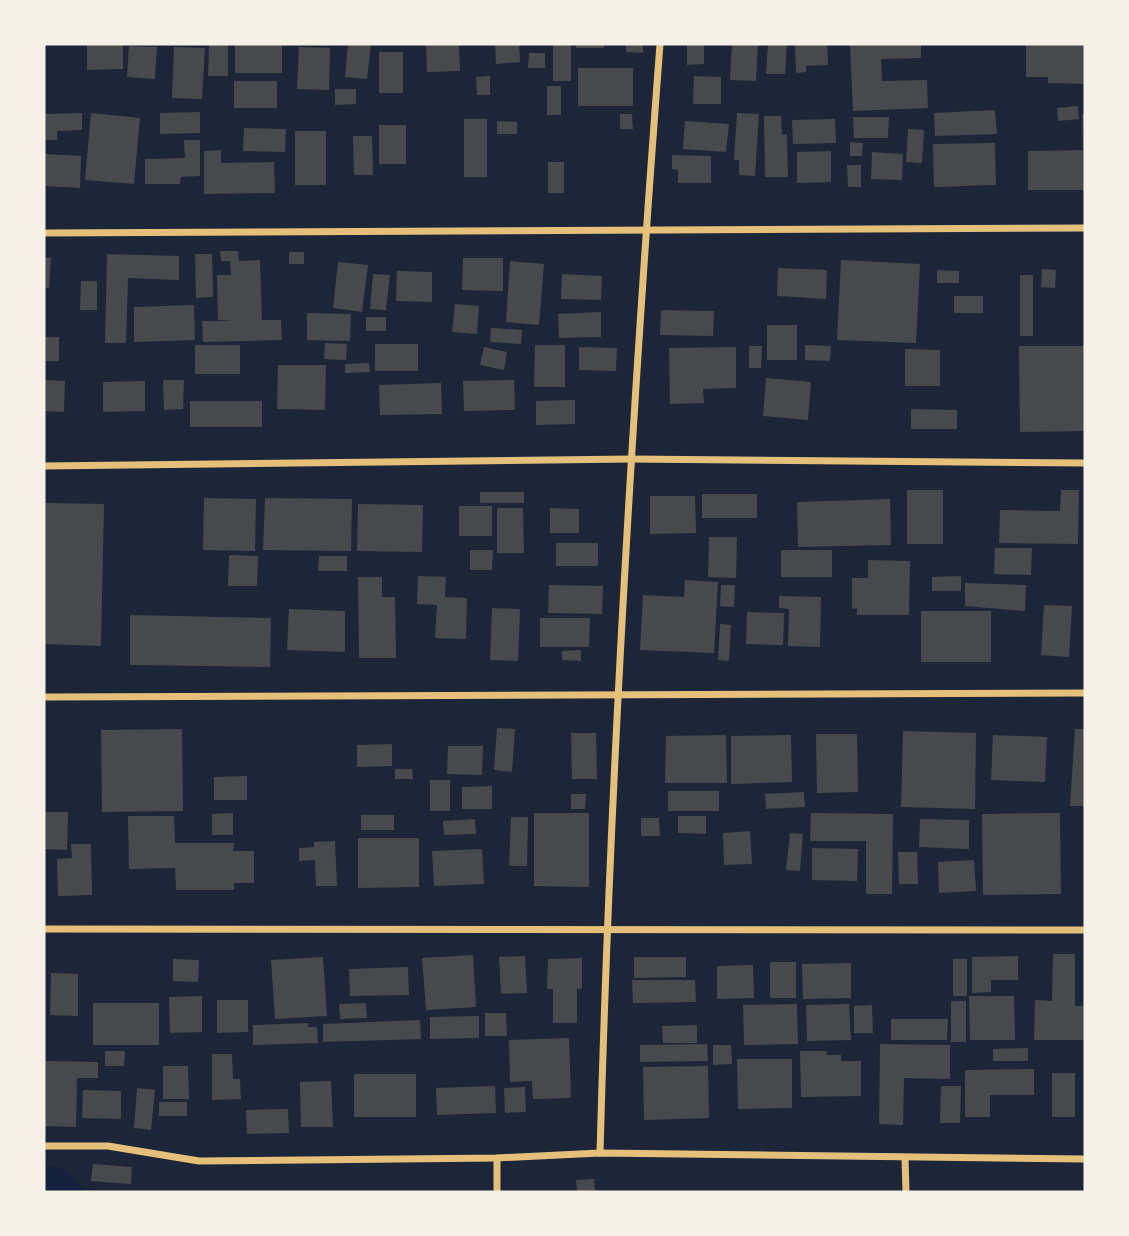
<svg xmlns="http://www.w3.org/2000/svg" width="1129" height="1236" font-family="Georgia,serif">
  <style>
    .green { fill: #1d2539 }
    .building { fill: #48494c }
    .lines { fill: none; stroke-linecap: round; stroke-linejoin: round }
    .minor { stroke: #e5c07b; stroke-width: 7 }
  </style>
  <rect width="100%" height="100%" fill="#14213d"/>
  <polygon class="green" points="44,44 1085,44 1085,1192 105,1192 83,1187 62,1168 44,1166"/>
  <g class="building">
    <polygon points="87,44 123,44 123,69 87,70"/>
    <polygon points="209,44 228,44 228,76 208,76"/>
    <rect x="235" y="44" width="47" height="29"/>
    <polygon points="348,44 371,44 367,79 345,77"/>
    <polygon points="426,44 459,44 460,71 427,72"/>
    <polygon points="495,44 519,44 520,62 496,64"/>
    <rect x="553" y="44" width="18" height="37"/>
    <rect x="576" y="44" width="28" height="4"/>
    <polygon points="626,44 643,44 643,53 626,52"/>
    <polygon points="687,44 704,44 704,64 687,65"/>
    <polygon points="732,44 758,44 756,81 730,80"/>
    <polygon points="768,44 787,44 785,74 766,74"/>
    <polygon points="795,44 827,44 828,65 806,66 806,72 796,73"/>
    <polygon points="850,44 921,44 921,58 881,59 882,81 927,80 928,108 853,111"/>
    <polygon points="1026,44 1085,44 1085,84 1048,83 1048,77 1026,77"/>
    <polygon points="129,46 157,47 155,79 127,77"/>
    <polygon points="174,47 205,48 202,99 172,98"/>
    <polygon points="299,47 330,48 329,90 297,89"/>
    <rect x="379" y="52" width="24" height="41"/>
    <polygon points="529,53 545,53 545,68 528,68"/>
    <rect x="578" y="68" width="55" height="38"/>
    <polygon points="490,76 490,95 477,95 476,77"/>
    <polygon points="694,76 721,77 721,104 693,104"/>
    <rect x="234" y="81" width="43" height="27"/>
    <rect x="547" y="86" width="14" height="29"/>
    <polygon points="335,89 356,89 356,104 335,105"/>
    <polygon points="1078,106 1079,119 1058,121 1057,108"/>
    <polygon points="995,110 997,134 935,136 934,113"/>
    <polygon points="200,112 200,133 160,134 160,113"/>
    <polygon points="82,113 82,130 57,131 57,140 44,140 44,114"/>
    <polygon points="91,113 140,118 134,184 85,180"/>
    <polygon points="737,113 759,114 755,176 739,175 739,160 734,160"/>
    <polygon points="620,114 632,114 633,129 620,129"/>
    <polygon points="1082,114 1085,114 1085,190 1028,190 1028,151 1083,150"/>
    <polygon points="764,116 781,116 782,135 787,134 788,177 765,177"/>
    <polygon points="853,117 889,117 888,138 854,138"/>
    <rect x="464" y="119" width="23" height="58"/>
    <polygon points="835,119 836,143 793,144 792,120"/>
    <polygon points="497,121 517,122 517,134 497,134"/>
    <polygon points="685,121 729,124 726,152 683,149"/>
    <rect x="379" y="125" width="27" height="39"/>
    <polygon points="244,128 286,129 285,152 243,151"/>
    <polygon points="908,129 924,130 922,163 906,162"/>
    <rect x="295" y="131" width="31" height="54"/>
    <polygon points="353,136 372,136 373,175 354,175"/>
    <polygon points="184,140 200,140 200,176 181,177 180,184 145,184 145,159 185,158"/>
    <polygon points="850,142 863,143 862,156 850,156"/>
    <polygon points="995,143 996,185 934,187 933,144"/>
    <polygon points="221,150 221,163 274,162 275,193 204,194 204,151"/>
    <polygon points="831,151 831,182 797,183 797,152"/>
    <polygon points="872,152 903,154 902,180 871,179"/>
    <polygon points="44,154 81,156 80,188 44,186"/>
    <polygon points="672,155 711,156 711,183 678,183 678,170 672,169"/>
    <rect x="548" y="162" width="16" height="31"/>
    <polygon points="847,165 861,165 861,187 848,187"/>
    <polygon points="220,251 238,251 239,261 260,260 262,320 281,320 282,340 203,342 202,321 234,321 218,320 217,275 231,275 230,261 221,261"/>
    <rect x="289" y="252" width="15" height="12"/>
    <polygon points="107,254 179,256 179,280 128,278 126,343 105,343"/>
    <polygon points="195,254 212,254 213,297 196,298"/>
    <polygon points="44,258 51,258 49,288 44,288"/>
    <polygon points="463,258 503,258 503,291 462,290"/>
    <polygon points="841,260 920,264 916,343 837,340"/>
    <polygon points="510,261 544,264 539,325 506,322"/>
    <polygon points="338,262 368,265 362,312 333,308"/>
    <polygon points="778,268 827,270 826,299 777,296"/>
    <polygon points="1042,269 1056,270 1055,288 1041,287"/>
    <polygon points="937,270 959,271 959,283 937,283"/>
    <polygon points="397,271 432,272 432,302 396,301"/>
    <polygon points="373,274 390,275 386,310 370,309"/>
    <polygon points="562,274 602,276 601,300 561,299"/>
    <rect x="1020" y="275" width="13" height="61"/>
    <polygon points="81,281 97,281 97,310 80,310"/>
    <rect x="954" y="296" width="29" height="17"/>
    <polygon points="455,304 479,306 477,334 452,332"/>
    <polygon points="194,305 195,340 134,342 134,307"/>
    <polygon points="661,310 714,311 713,336 660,335"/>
    <polygon points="601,312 601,337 559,338 558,314"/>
    <polygon points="307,313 351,314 350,341 307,340"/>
    <rect x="366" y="317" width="20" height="14"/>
    <rect x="767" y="325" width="30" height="35"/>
    <polygon points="491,328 522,330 521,344 490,342"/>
    <rect x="44" y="337" width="15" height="24"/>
    <polygon points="325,343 347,344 346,360 324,359"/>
    <rect x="375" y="344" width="43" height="27"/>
    <rect x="195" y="345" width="45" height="29"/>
    <polygon points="535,345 565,345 565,387 534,387"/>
    <polygon points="805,345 831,346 830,361 805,360"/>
    <polygon points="749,346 762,346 761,368 749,368"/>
    <polygon points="1019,346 1085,346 1085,431 1020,432"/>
    <polygon points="484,347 507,352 504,370 480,365"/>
    <polygon points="579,347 617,348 616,371 579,370"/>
    <polygon points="736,347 736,388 703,389 704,403 670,404 669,348"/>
    <polygon points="905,349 940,350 940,386 905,386"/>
    <polygon points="369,363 370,372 345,373 345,364"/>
    <polygon points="278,365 326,365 325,410 277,409"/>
    <polygon points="766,378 811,382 808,420 763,416"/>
    <polygon points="44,380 65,381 64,412 44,411"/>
    <polygon points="163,380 184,380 183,409 164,410"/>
    <polygon points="514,380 515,410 464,411 463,381"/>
    <polygon points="145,381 145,411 103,412 103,382"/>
    <polygon points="441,383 442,414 380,415 379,385"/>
    <polygon points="575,400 575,424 536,425 536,401"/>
    <rect x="190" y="401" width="72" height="26"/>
    <polygon points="911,409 957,410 957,429 911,429"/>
    <rect x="907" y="490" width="36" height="54"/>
    <polygon points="1061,490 1079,490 1078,544 999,543 1000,510 1060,511"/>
    <rect x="480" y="492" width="44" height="11"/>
    <rect x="702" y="494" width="55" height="24"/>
    <polygon points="650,496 695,496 696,533 650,534"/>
    <polygon points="204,498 256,499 255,551 203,550"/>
    <polygon points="265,498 352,499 351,551 263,550"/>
    <polygon points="890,499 891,545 798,547 797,502"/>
    <polygon points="44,503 104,504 101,646 44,644"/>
    <polygon points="358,504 423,505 422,552 357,551"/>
    <rect x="459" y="506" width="33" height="30"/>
    <polygon points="497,508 523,508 524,553 497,553"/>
    <polygon points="550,508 579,509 579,533 550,533"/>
    <polygon points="709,537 737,537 736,578 708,577"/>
    <rect x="556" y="543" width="42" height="23"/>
    <polygon points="995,548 1032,548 1031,575 994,574"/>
    <polygon points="470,550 493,550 492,570 470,570"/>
    <rect x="781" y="550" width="51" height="27"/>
    <polygon points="229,555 258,556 257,586 228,586"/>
    <polygon points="319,556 347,556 347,571 318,571"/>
    <polygon points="868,560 910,561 909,615 857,615 857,608 852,609 852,578 868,578"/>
    <polygon points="418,576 446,577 445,597 467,598 466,639 435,638 437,605 417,604"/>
    <polygon points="961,576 961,591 932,591 932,577"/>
    <polygon points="358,577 382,577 382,597 395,597 396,658 359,658"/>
    <polygon points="685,580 718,582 714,653 640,650 643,595 684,597"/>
    <polygon points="965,583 1026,585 1025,611 965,606"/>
    <polygon points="549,585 603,586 602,614 548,613"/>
    <polygon points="721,585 735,585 734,607 720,606"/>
    <polygon points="779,596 821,597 820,647 788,646 789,609 779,608"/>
    <polygon points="1044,605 1072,606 1069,657 1041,655"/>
    <polygon points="492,608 520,609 518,661 490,660"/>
    <polygon points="289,609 345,611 345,652 287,650"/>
    <rect x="921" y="611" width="70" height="51"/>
    <polygon points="747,612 784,613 783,645 746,644"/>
    <polygon points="130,615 271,618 270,667 130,665"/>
    <polygon points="540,618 590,618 589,647 540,647"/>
    <polygon points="720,624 731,625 729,661 718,660"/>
    <polygon points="581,650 581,661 562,660 562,651"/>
    <polygon points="497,728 515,729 512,772 494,770"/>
    <polygon points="182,729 183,811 102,812 101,730"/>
    <polygon points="1075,729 1085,729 1085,806 1070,806"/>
    <polygon points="903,731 976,733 975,809 901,807"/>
    <polygon points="571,733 596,733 597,779 572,779"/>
    <polygon points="816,734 857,734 858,792 817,793"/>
    <polygon points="726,735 727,783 665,783 666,736"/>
    <polygon points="791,735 792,782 731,784 731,736"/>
    <polygon points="993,735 1047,737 1045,782 991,780"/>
    <polygon points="392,744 392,766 357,767 357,745"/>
    <polygon points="448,746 483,746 482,775 447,774"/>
    <polygon points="395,769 412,769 413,779 395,779"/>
    <polygon points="247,776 247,800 214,800 214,777"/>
    <rect x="430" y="780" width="20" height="31"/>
    <polygon points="492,786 492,809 462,809 462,787"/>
    <rect x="668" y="791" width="51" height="20"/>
    <polygon points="804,792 805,807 766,809 765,794"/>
    <polygon points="571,794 586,794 585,809 571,809"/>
    <polygon points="44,812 68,812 67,850 44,849"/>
    <polygon points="233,813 233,835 212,835 212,814"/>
    <polygon points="534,813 589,813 589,887 534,886"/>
    <polygon points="811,813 893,814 892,894 866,894 866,841 810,841"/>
    <polygon points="1060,813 1061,894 983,895 982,814"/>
    <rect x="361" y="815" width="33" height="15"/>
    <polygon points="128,816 174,816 175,843 234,843 233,851 254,851 254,883 234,883 234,890 176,890 175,868 129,869"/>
    <polygon points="678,816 706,816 706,834 678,833"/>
    <polygon points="511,817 528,817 527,866 509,866"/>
    <polygon points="641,818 659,818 660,836 641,836"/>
    <polygon points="475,819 476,834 444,835 443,821"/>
    <polygon points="920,819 969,820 969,849 919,847"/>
    <polygon points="750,831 752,864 724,865 723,833"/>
    <polygon points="790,833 803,834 800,871 786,870"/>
    <polygon points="358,838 419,838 419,887 358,888"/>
    <polygon points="335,841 337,886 316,886 315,860 299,861 299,848 314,847 314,842"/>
    <polygon points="71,844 91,844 92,895 58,896 57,859 72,858"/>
    <polygon points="812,848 858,849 857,881 812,880"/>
    <polygon points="482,849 484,884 434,886 432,851"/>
    <polygon points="898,852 917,852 918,884 899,884"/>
    <polygon points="974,860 976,891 939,893 938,862"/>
    <polygon points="1053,954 1075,954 1075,1006 1085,1006 1085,1040 1034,1040 1035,1000 1052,1001"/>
    <polygon points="473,955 476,1007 426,1010 422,958"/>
    <polygon points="525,956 527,993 501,994 499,957"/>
    <polygon points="1018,956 1018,980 991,980 991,992 972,993 972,957"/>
    <polygon points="323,957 327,1016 275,1019 271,960"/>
    <polygon points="634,957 686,957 686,977 634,978"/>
    <polygon points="582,958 582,989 577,989 577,1023 553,1023 553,989 547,989 548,959"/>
    <polygon points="173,959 199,960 198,982 173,981"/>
    <rect x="953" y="959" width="14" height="37"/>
    <rect x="770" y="962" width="26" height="36"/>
    <polygon points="851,963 851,998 803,999 802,964"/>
    <polygon points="753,965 754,998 717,999 717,966"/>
    <polygon points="408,967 409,995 350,996 349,969"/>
    <polygon points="51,973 78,974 78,1016 50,1015"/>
    <polygon points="632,980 695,980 696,1002 633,1003"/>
    <polygon points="202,996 202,1032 170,1033 169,997"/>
    <polygon points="969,996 1014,996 1015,1040 970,1040"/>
    <polygon points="217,1000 248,1000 248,1032 217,1033"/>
    <rect x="951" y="1001" width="15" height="41"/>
    <rect x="93" y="1003" width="66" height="42"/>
    <polygon points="366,1003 367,1018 340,1019 339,1004"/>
    <polygon points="797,1004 798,1044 744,1045 743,1005"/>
    <polygon points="849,1004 851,1040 807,1041 806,1005"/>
    <polygon points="872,1005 873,1033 854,1033 854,1006"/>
    <polygon points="485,1013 506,1013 507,1036 485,1036"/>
    <polygon points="479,1016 479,1038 430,1039 430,1017"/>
    <polygon points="891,1019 948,1019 947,1040 891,1040"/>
    <polygon points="420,1020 421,1039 323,1042 323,1024"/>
    <polygon points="308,1023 308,1027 317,1027 318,1043 253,1045 253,1025"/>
    <polygon points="697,1025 697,1043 663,1043 662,1026"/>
    <polygon points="569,1038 571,1098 533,1099 532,1081 510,1082 509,1040"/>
    <polygon points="707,1044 708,1061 640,1062 640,1045"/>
    <polygon points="880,1044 950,1045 950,1079 904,1078 903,1125 879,1124"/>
    <polygon points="713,1045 731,1045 732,1064 713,1065"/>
    <polygon points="1028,1048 1028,1061 993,1061 993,1049"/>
    <polygon points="105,1051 125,1051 124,1066 105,1066"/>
    <polygon points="800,1051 827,1051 826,1055 841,1055 841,1061 861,1061 861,1096 801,1097"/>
    <polygon points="212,1054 232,1054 233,1079 240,1079 241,1099 212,1100"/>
    <polygon points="737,1059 792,1059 792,1108 738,1109"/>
    <polygon points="44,1061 98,1062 98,1078 77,1078 76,1127 44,1126"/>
    <polygon points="163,1066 188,1066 189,1099 163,1099"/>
    <polygon points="708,1066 709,1118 644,1120 643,1067"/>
    <polygon points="1034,1069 1034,1095 990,1095 990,1117 965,1117 965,1070"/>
    <rect x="1052" y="1073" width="23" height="44"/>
    <rect x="354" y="1074" width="62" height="43"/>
    <polygon points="331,1081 333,1127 301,1127 300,1082"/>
    <polygon points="495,1086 496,1113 437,1115 436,1088"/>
    <polygon points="941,1086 961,1086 960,1123 940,1123"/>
    <polygon points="525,1087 526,1112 505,1113 504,1088"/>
    <polygon points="137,1088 155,1090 151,1130 134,1128"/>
    <polygon points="83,1090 121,1091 121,1119 82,1118"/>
    <rect x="159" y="1102" width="28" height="14"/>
    <polygon points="288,1109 289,1133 247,1134 246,1110"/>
    <polygon points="93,1164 132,1167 131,1184 91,1181"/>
    <polygon points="594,1179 595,1192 577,1192 576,1180"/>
  </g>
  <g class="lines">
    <g class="minor">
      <polyline points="44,233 1085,228"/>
      <polyline points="44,466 631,459 1085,463"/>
      <polyline points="44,697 1085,693"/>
      <polyline points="44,929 1085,930"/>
      <polyline points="44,1146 108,1146 199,1161 497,1158 600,1153 1085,1159"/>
      <path d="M600 1153C610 783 632 413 660 44"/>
      <polyline points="905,1158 906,1192"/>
      <polyline points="497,1192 497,1158"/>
    </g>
  </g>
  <rect width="1129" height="1236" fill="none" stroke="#f6f1e7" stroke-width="91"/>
</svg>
